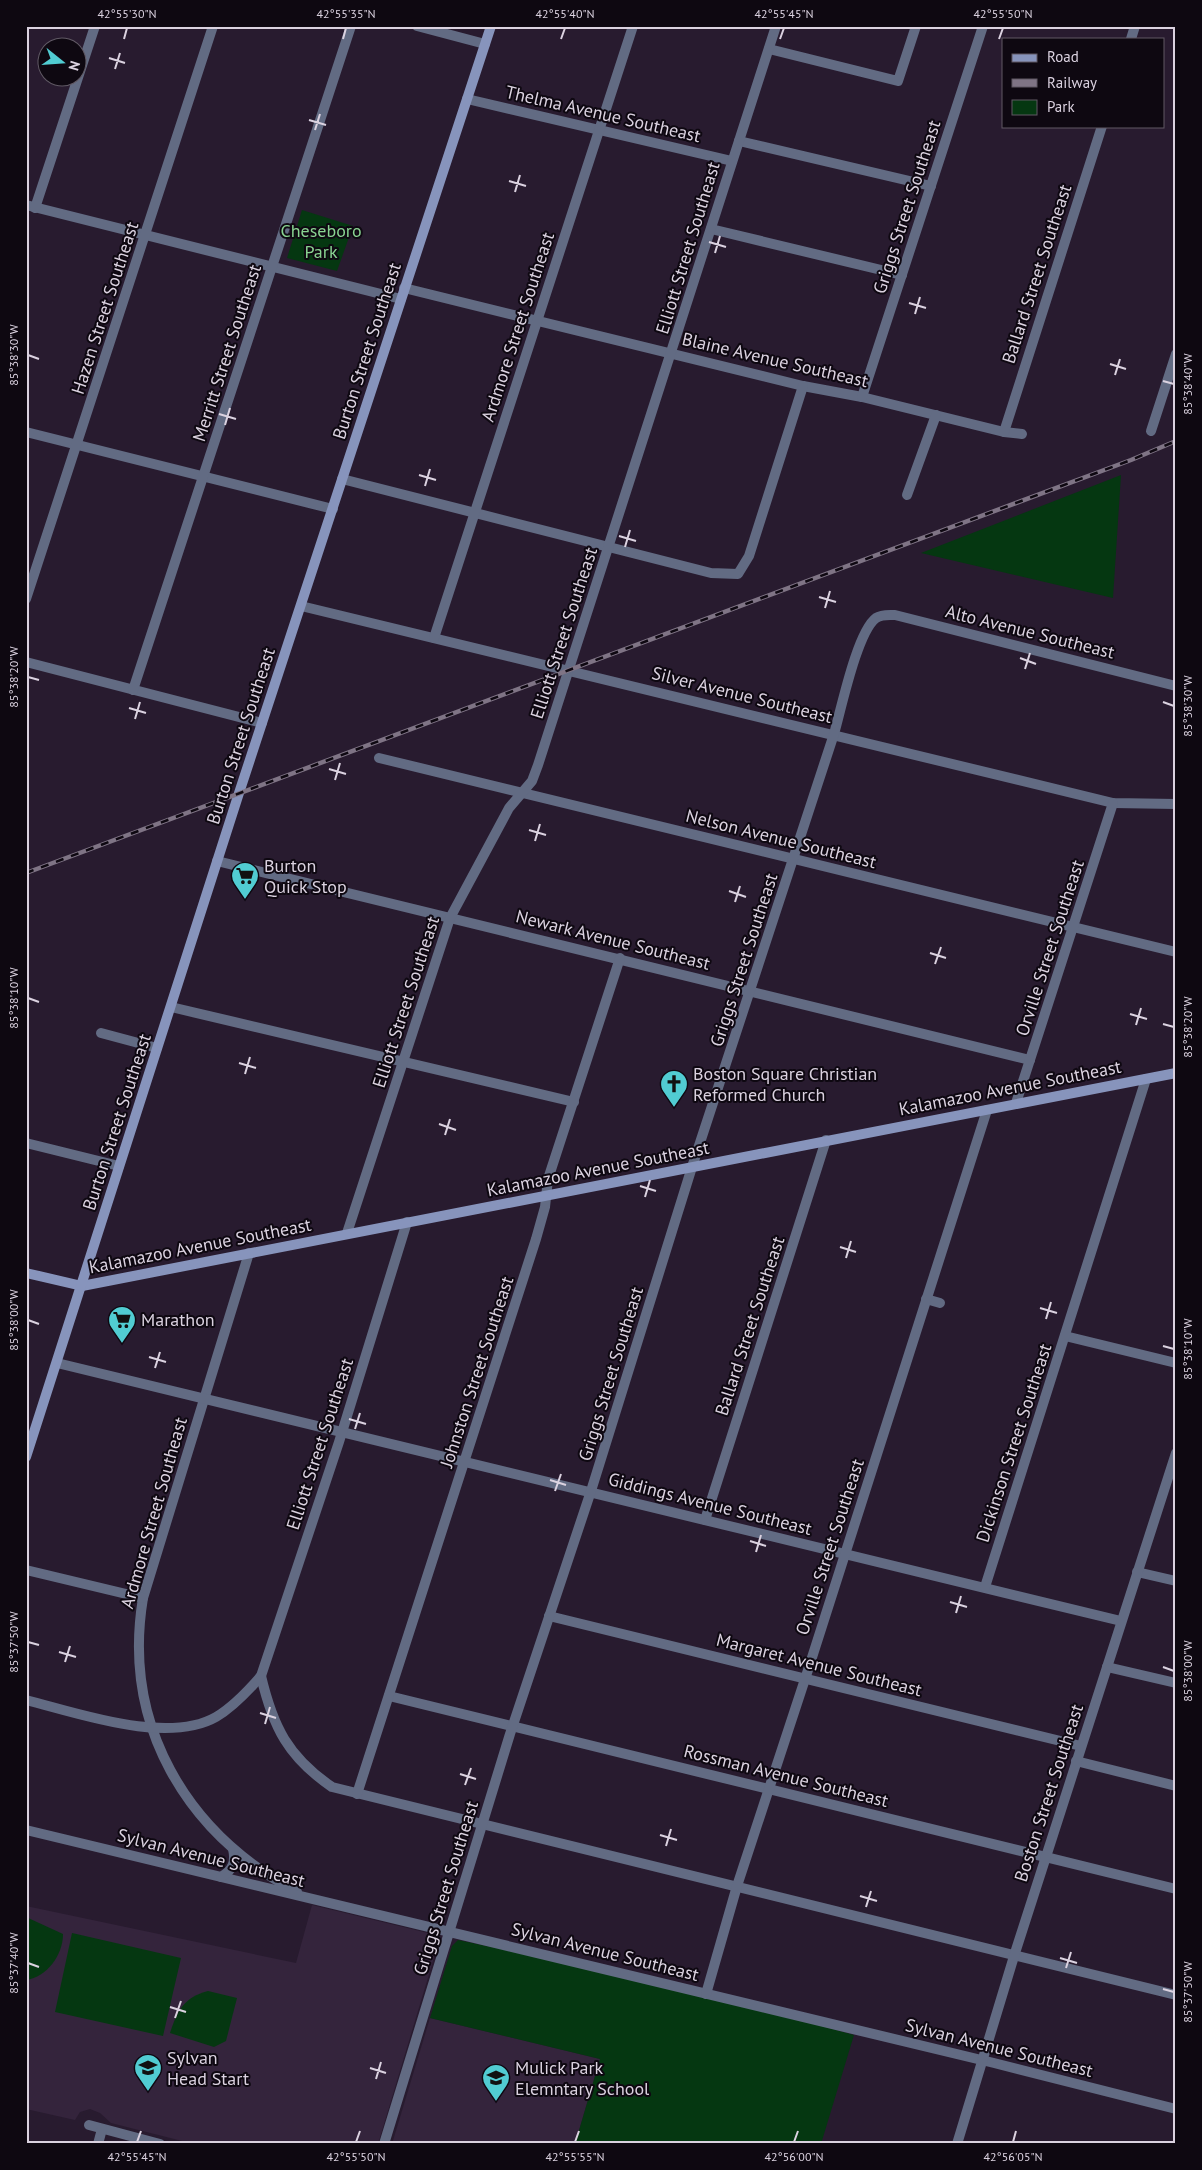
<svg xmlns="http://www.w3.org/2000/svg" width="1202" height="2170" font-family="'PT Sans',sans-serif">
  <style>
    .built { fill: #34243c }
    .green { fill: #053711 }
    .lines { fill: none; stroke-linecap: round; stroke-linejoin: round }
    .minor { stroke: #626b83; stroke-width: 10 }
    .tertiary { stroke: #626b83; stroke-width: 10 }
    .secondary { stroke: #8794bc; stroke-width: 10 }
    .rail-casing { stroke: #7f7485; stroke-width: 4.5 }
    .rail { stroke: #0e0811; stroke-width: 2.5; stroke-dasharray: 8; stroke-linecap: butt }
    .ticks { fill: none; stroke: #dbd2e0; stroke-width: 2 }
    .labels { text-anchor: middle; stroke-width: 4; stroke-linejoin: round; paint-order: stroke }
    .street-label { font-size: 18px; fill: #dbd2e0; stroke: #0e0811 }
    .park-label { font-size: 18px; fill: #89d391; stroke: #0e0811 }
    .poi-label { font-size: 18px; fill: #dbd2e0; stroke: #0e0811; text-anchor: start }
    .neatline { fill: none; stroke: #dbd2e0; stroke-width: 2 }
    .ticks-label { font-size: 12px; text-anchor: middle; fill: #dbd2e0 }
  </style>
  <rect width="100%" height="100%" fill="#281b2f"/>
  <g class="built">
    <polygon points="312,1905 432,1934 439,1941 378,2144 194,2144 111,2123 100,2113 90,2109 80,2112 75,2120 26,2109 26,1906 296,1963"/>
    <polygon points="430,2018 600,2059 575,2144 392,2144"/>
  </g>
  <g class="green">
    <polygon points="302,210 353,226 337,271 287,258"/>
    <polygon points="1121,475 1113,598 921,553"/>
    <path d="M26 1917 63 1934C63 1955 47 1977 26 1980Z"/>
    <polygon points="72,1933 181,1958 163,2036 55,2012"/>
    <polygon points="458,1940 693,1990 854,2035 821,2144 575,2144 600,2059 430,2018 452,1946"/>
    <path d="M208 1991 237 1998 226 2041 214 2047 170 2033C177 2011 184 1997 208 1991Z"/>
  </g>
  <g class="lines">
    <g class="minor">
      <polyline points="417,26 485,44"/>
      <polyline points="1131,39 1135,26"/>
      <polyline points="769,49 898,81 916,26"/>
      <polyline points="467,99 732,161"/>
      <polyline points="739,141 931,186"/>
      <polyline points="26,205 401,299"/>
      <polyline points="35,208 95,26"/>
      <polyline points="711,229 902,275"/>
      <polyline points="404,288 803,386 862,397 1004,432 1022,434"/>
      <polyline points="862,397 983,26"/>
      <polyline points="1151,431 1176,354"/>
      <polyline points="26,432 333,509"/>
      <polyline points="1004,432 1102,126"/>
      <polyline points="342,479 711,573 738,574 749,556 803,386"/>
      <polyline points="907,495 936,415"/>
      <polyline points="26,599 213,26"/>
      <polyline points="301,606 1113,803 1176,804"/>
      <polyline points="434,638 633,26"/>
      <polyline points="26,662 262,723"/>
      <polyline points="133,690 351,26"/>
      <polyline points="379,758 1176,952"/>
      <polyline points="217,861 1030,1060"/>
      <polyline points="171,1007 574,1102"/>
      <polyline points="101,1033 157,1048"/>
      <polyline points="1016,1103 1113,803"/>
      <polyline points="26,1143 119,1166"/>
      <polyline points="347,1233 450,918 509,808 532,781 538,765 776,26"/>
      <path d="M249 1253 143 1598C122 1725 186 1833 297 1892"/>
      <polyline points="926,1299 940,1303"/>
      <polyline points="1065,1336 1176,1363"/>
      <polyline points="57,1363 1121,1621"/>
      <polyline points="705,1520 826,1140"/>
      <polyline points="26,1570 143,1598"/>
      <polyline points="1137,1572 1176,1581"/>
      <polyline points="985,1587 1146,1079"/>
      <polyline points="549,1616 1081,1746"/>
      <polyline points="1107,1667 1176,1683"/>
      <path d="M261 1676C273 1727 288 1757 332 1787L1176 1995"/>
      <polyline points="389,1696 1176,1889"/>
      <path d="M26 1700C78 1713 167 1745 216 1717 233 1707 248 1691 261 1676L339 1442 407 1222"/>
      <polyline points="1076,1761 1176,1786"/>
      <polyline points="357,1794 536,1239 545,1207 548,1179 620,958"/>
      <polyline points="26,1830 994,2063 1176,2109"/>
      <path d="M221 1877C233 1870 236 1862 233 1849"/>
      <polyline points="706,1994 737,1886 808,1670 987,1110"/>
      <polyline points="89,2125 160,2144"/>
      <polyline points="98,2144 102,2129"/>
      <path d="M384 2144 510 1734 591 1491 692 1167 834 734C841 710 857 632 876 618 882 614 889 615 895 615L1176 686"/>
    </g>
    <polyline class="tertiary" points="957,2144 1015,1953 1176,1453"/>
    <g class="secondary">
      <polyline points="26,1273 82,1286 1176,1073"/>
      <polyline points="26,1457 239,793 491,26"/>
    </g>
    <defs>
      <polyline id="rail" points="26,873 1131,460 1176,441"/>
    </defs>
    <use href="#rail" class="rail-casing"/>
    <use href="#rail" class="rail"/>
  </g>
  <path class="ticks" d="M124 39 127 28M343 39 346 28M561 39 565 28M780 39 784 28M999 39 1003 28M109 58 125 63M115 69 120 53M309 120 326 125M315 130 320 114M509 181 526 186M515 192 520 175M709 242 726 247M715 253 720 236M909 303 926 308M915 314 920 297M28 355 39 359M1110 364 1126 369M1115 375 1120 359M1163 381 1174 384M219 414 236 419M225 425 230 408M419 475 436 480M425 486 430 469M619 536 636 541M625 547 630 530M819 597 836 602M825 608 830 591M1020 658 1036 664M1025 669 1030 653M28 677 39 680M1163 702 1174 706M129 708 146 713M135 719 140 702M329 769 346 774M335 780 340 763M529 830 546 835M535 841 540 824M729 891 746 897M735 902 740 886M930 953 946 958M935 964 941 947M28 998 39 1002M1130 1014 1147 1019M1163 1024 1174 1027M1136 1025 1141 1008M239 1063 256 1068M245 1074 250 1057M439 1124 456 1130M445 1135 450 1119M640 1186 656 1191M645 1197 650 1180M840 1247 856 1252M846 1258 851 1241M1040 1308 1057 1313M1046 1319 1051 1302M28 1320 39 1324M1163 1346 1174 1349M149 1357 166 1362M155 1368 160 1352M349 1419 366 1424M355 1429 360 1413M550 1480 566 1485M555 1491 561 1474M750 1541 766 1546M756 1552 761 1535M950 1602 967 1607M956 1613 961 1596M28 1642 39 1645M59 1652 76 1657M65 1662 70 1646M1163 1667 1174 1671M260 1713 276 1718M265 1724 270 1707M460 1774 476 1779M465 1785 471 1768M660 1835 677 1840M666 1846 671 1829M860 1896 877 1901M866 1907 871 1891M1060 1958 1077 1963M28 1963 39 1967M1066 1968 1071 1952M1163 1989 1174 1992M170 2007 186 2012M175 2018 181 2001M370 2068 386 2073M376 2079 381 2062M137 2142 141 2131M356 2142 360 2131M575 2142 579 2131M794 2142 798 2131M1013 2142 1016 2131"/>
  <defs>
    <symbol id="supermarket-pin" viewBox="-11 -11 22 30"><path d="M0 17L-7.5 6A9.5 9.5 0 1 1 7.5 6Z" fill="#51ccd2" stroke="#0e0811"/><path d="M-6-5.5h2.5l.6 2H6L4.5 2H-2.5L-4.4-4H-6ZM-1.5 3.2a1.3 1.3 0 1 0 .1 0ZM3 3.2a1.3 1.3 0 1 0 .1 0Z" fill="#111"/></symbol>
    <symbol id="church-pin" viewBox="-11 -11 22 30"><path d="M0 17L-7.5 6A9.5 9.5 0 1 1 7.5 6Z" fill="#51ccd2" stroke="#0e0811"/><path d="M-1.2-6h2.4v3.5h3.3v2.4h-3.3V6h-2.4V-.1h-3.3v-2.4h3.3Z" fill="#111"/></symbol>
    <symbol id="school-pin" viewBox="-11 -11 22 30"><path d="M0 17L-7.5 6A9.5 9.5 0 1 1 7.5 6Z" fill="#51ccd2" stroke="#0e0811"/><path d="M0-5L7-2L0 1L-7-2ZM-4 1L0 2.5L4 1V4Q0 6-4 4Z" fill="#111"/></symbol>
  </defs>
  <g fill-rule="evenodd">
    <use href="#supermarket-pin" x="229" y="860" width="32" height="43"/>
    <use href="#church-pin" x="658" y="1068" width="32" height="43"/>
    <use href="#supermarket-pin" x="106" y="1304" width="32" height="43"/>
    <use href="#school-pin" x="132" y="2052" width="32" height="43"/>
    <use href="#school-pin" x="480" y="2062" width="32" height="43"/>
  </g>
  <g class="labels">
    <g class="street-label">
      <text transform="translate(603 114) rotate(13)" y="6">Thelma Avenue Southeast</text>
      <text transform="translate(907 207) rotate(-72)" y="6">Griggs Street Southeast</text>
      <text transform="translate(688 248) rotate(-73)" y="6">Elliott Street Southeast</text>
      <text transform="translate(1037 274) rotate(-72)" y="6">Ballard Street Southeast</text>
      <text transform="translate(105 308) rotate(-72)" y="6">Hazen Street Southeast</text>
      <text transform="translate(518 327) rotate(-72)" y="6">Ardmore Street Southeast</text>
      <text transform="translate(367 351) rotate(-72)" y="6">Burton Street Southeast</text>
      <text transform="translate(227 353) rotate(-72)" y="6">Merritt Street Southeast</text>
      <text transform="translate(775 360) rotate(13)" y="6">Blaine Avenue Southeast</text>
      <text transform="translate(1030 632) rotate(14)" y="6">Alto Avenue Southeast</text>
      <text transform="translate(564 633) rotate(-72)" y="6">Elliott Street Southeast</text>
      <text transform="translate(742 695) rotate(14)" y="6">Silver Avenue Southeast</text>
      <text transform="translate(241 736) rotate(-72)" y="6">Burton Street Southeast</text>
      <text transform="translate(781 839) rotate(14)" y="6">Nelson Avenue Southeast</text>
      <text transform="translate(613 940) rotate(14)" y="6">Newark Avenue Southeast</text>
      <text transform="translate(1050 948) rotate(-72)" y="6">Orville Street Southeast</text>
      <text transform="translate(744 960) rotate(-72)" y="6">Griggs Street Southeast</text>
      <text transform="translate(406 1002) rotate(-72)" y="6">Elliott Street Southeast</text>
      <text transform="translate(1010 1088) rotate(-11)" y="6">Kalamazoo Avenue Southeast</text>
      <text transform="translate(117 1122) rotate(-72)" y="6">Burton Street Southeast</text>
      <text transform="translate(598 1169) rotate(-11)" y="6">Kalamazoo Avenue Southeast</text>
      <text transform="translate(200 1246) rotate(-11)" y="6">Kalamazoo Avenue Southeast</text>
      <text transform="translate(750 1326) rotate(-72)" y="6">Ballard Street Southeast</text>
      <text transform="translate(477 1372) rotate(-72)" y="6">Johnston Street Southeast</text>
      <text transform="translate(611 1374) rotate(-73)" y="6">Griggs Street Southeast</text>
      <text transform="translate(1014 1443) rotate(-72)" y="6">Dickinson Street Southeast</text>
      <text transform="translate(320 1444) rotate(-72)" y="6">Elliott Street Southeast</text>
      <text transform="translate(710 1504) rotate(14)" y="6">Giddings Avenue Southeast</text>
      <text transform="translate(154 1513) rotate(-74)" y="6">Ardmore Street Southeast</text>
      <text transform="translate(830 1547) rotate(-72)" y="6">Orville Street Southeast</text>
      <text transform="translate(819 1665) rotate(14)" y="6">Margaret Avenue Southeast</text>
      <text transform="translate(786 1776) rotate(14)" y="6">Rossman Avenue Southeast</text>
      <text transform="translate(1049 1793) rotate(-72)" y="6">Boston Street Southeast</text>
      <text transform="translate(211 1858) rotate(14)" y="6">Sylvan Avenue Southeast</text>
      <text transform="translate(446 1888) rotate(-73)" y="6">Griggs Street Southeast</text>
      <text transform="translate(605 1952) rotate(14)" y="6">Sylvan Avenue Southeast</text>
      <text transform="translate(999 2048) rotate(14)" y="6">Sylvan Avenue Southeast</text>
    </g>
    <g class="park-label">
      <text x="321" y="237">Cheseboro<tspan x="321" dy="21">Park</tspan></text>
    </g>
    <g class="poi-label">
      <text x="264" y="872">Burton<tspan x="264" dy="21">Quick Stop</tspan></text>
      <text x="693" y="1080">Boston Square Christian<tspan x="693" dy="21">Reformed Church</tspan></text>
      <text x="141" y="1326">Marathon</text>
      <text x="167" y="2064">Sylvan<tspan x="167" dy="21">Head Start</tspan></text>
      <text x="515" y="2074">Mulick Park<tspan x="515" dy="21">Elemntary School</tspan></text>
    </g>
  </g>
  <rect width="1202" height="2170" fill="none" stroke="#0e0811" stroke-width="55"/>
  <rect x="1002" y="38" width="162" height="90" fill="#0e0811" stroke="#605964"/>
  <rect x="1012" y="54" width="25" height="8" fill="#8794bc" stroke="#605964"/>
  <text x="1047" y="62" font-size="15" fill="#dbd2e0">Road</text>
  <rect x="1012" y="79" width="25" height="8" fill="#7f7485" stroke="#605964"/>
  <text x="1047" y="88" font-size="15" fill="#dbd2e0">Railway</text>
  <rect x="1012" y="100" width="25" height="15" fill="#053711" stroke="#605964"/>
  <text x="1047" y="112" font-size="15" fill="#dbd2e0">Park</text>
  <g transform="translate(62 62) rotate(107)"><circle r="24" fill="#0e0811" stroke="#605964"/>
  <path d="M0-4L9 19L0 12L-9 19Z" fill="#51ccd2"/>
  <text y="-8" font-size="14" font-weight="bold" text-anchor="middle" fill="#dbd2e0">N</text>
  </g>
  <rect x="28" y="28" width="1146" height="2114" class="neatline"/>
  <g class="ticks-label">
    <text x="127" y="18">42°55'30"N</text>
    <text x="346" y="18">42°55'35"N</text>
    <text x="565" y="18">42°55'40"N</text>
    <text x="784" y="18">42°55'45"N</text>
    <text x="1003" y="18">42°55'50"N</text>
    <text transform="translate(14 355) rotate(-90)" y="4">85°38'30"W</text>
    <text transform="translate(1188 384) rotate(-90)" y="4">85°38'40"W</text>
    <text transform="translate(14 677) rotate(-90)" y="4">85°38'20"W</text>
    <text transform="translate(1188 706) rotate(-90)" y="4">85°38'30"W</text>
    <text transform="translate(14 998) rotate(-90)" y="4">85°38'10"W</text>
    <text transform="translate(1188 1027) rotate(-90)" y="4">85°38'20"W</text>
    <text transform="translate(14 1320) rotate(-90)" y="4">85°38'00"W</text>
    <text transform="translate(1188 1349) rotate(-90)" y="4">85°38'10"W</text>
    <text transform="translate(14 1642) rotate(-90)" y="4">85°37'50"W</text>
    <text transform="translate(1188 1671) rotate(-90)" y="4">85°38'00"W</text>
    <text transform="translate(14 1963) rotate(-90)" y="4">85°37'40"W</text>
    <text transform="translate(1188 1992) rotate(-90)" y="4">85°37'50"W</text>
    <text x="137" y="2161">42°55'45"N</text>
    <text x="356" y="2161">42°55'50"N</text>
    <text x="575" y="2161">42°55'55"N</text>
    <text x="794" y="2161">42°56'00"N</text>
    <text x="1013" y="2161">42°56'05"N</text>
  </g>
</svg>
